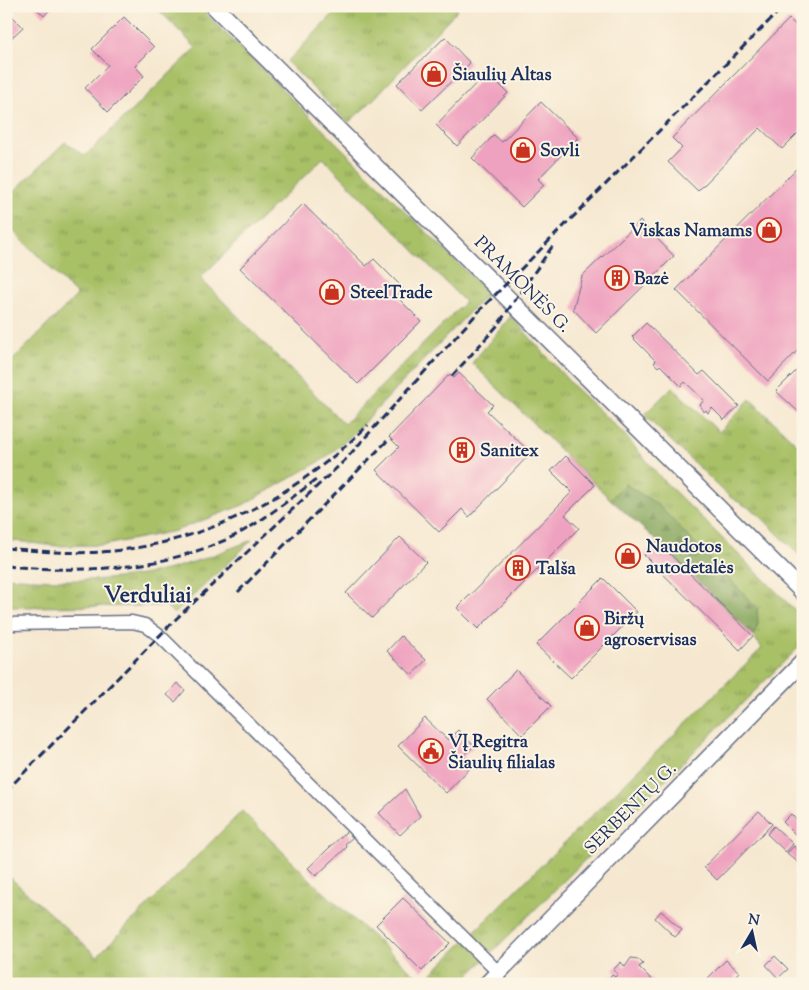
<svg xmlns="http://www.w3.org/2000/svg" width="809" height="990" font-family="'Sorts Mill Goudy',serif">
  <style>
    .grass { fill: url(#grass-tufts); stroke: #627862; fill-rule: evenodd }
    .forest { fill: url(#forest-firs); stroke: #506a5c }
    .building { fill: #efa2bf }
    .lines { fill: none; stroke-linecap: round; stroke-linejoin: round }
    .minor-casing { stroke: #687086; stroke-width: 15 }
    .major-casing { stroke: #687086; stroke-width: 19 }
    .minor { stroke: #fff; stroke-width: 12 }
    .major { stroke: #fff; stroke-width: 16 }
    .rail { stroke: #1b2f5e; stroke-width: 3; stroke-dasharray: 8 4; stroke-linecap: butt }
    .labels { text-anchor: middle; stroke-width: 4; stroke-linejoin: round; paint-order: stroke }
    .poi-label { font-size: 18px; font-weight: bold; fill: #1b2f5e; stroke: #fcf5e5; text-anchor: start }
    .street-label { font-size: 18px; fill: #1b2f5e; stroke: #fcf5e5 }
    .district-label { font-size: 22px; font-weight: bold; fill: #1b2f5e; stroke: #fcf5e5 }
  </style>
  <defs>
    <pattern id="grass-tufts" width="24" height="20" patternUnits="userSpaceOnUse" patternTransform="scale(1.25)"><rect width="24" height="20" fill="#a8c066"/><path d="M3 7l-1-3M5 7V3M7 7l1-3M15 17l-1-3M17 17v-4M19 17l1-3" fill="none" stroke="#889c57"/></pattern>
    <pattern id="forest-firs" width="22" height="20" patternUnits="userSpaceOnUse" patternTransform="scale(1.25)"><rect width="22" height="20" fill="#86a65b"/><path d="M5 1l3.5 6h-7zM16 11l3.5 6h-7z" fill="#6d884e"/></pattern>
  </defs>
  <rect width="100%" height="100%" fill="#fcf5e5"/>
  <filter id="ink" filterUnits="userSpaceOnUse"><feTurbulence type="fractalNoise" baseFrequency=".02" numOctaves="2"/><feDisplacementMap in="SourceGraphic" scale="10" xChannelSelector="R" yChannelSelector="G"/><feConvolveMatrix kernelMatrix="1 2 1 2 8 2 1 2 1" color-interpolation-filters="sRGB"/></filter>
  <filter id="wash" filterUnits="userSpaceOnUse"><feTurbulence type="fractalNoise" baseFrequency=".0096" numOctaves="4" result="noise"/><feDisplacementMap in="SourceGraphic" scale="20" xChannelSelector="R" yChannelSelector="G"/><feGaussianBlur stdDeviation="1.12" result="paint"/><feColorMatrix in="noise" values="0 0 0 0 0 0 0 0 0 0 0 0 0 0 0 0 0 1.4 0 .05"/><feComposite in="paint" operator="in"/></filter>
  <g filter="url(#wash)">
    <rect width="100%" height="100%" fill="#f6e8d0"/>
    <g class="grass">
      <path d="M155 6H198L488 293 350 437 324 459 243 505 175 531 105 545 56 546 6 540V367L77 295 6 224V199L65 142 85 156 196 48ZM323 158 465 302 344 424 200 278Z"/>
      <polygon points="341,6 455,6 458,9 370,103 348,123 287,62"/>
      <polygon points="511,316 573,386 622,432 662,479 803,618 802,644 460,984 6,984 6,874 97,956 242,811 317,886 423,982 762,648 753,636 758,624 625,484 610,499 472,363"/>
      <polygon points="672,387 719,432 750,399 803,450 803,559 756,512 730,497 644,415"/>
      <path d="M252 540 174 614 166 606 6 607V577C65 582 127 583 184 565 207 558 229 549 252 540Z"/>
    </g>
    <polygon class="forest" points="625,484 657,504 757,608 758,624 753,636 657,541 610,499"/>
    <g id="blocks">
      <g class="building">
        <polygon points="34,6 53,6 44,16"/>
        <polygon points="6,10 23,27 6,43"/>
        <polygon points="124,17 154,47 135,66 144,76 108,112 85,88 108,65 92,49"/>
        <polygon points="789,19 799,28 803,24 803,128 782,149 760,128 698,191 668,162 682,148 672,138"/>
        <polygon points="445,37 470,63 422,110 397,84"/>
        <polygon points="487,72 508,93 457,146 436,125"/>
        <polygon points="541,102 578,138 538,179 544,185 522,207 472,158 494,135 502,142"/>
        <polygon points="798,167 803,171 803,345 768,381 676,290"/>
        <polygon points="303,204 366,266 374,259 403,288 396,296 421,321 358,384 240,268"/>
        <polygon points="640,221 674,256 596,333 573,309 582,276"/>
        <polygon points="646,323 699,375 704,371 739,406 724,420 712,408 708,413 706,410 704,412 700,405 704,400 685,382 681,386 660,365 658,367 654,363 656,361 632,337"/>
        <polygon points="803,364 803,416 776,391"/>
        <polygon points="459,373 493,405 487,411 531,453 469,517 462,509 439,532 376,470 399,447 389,437 450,374 454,378"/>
        <polygon points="566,456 595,485 565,515 579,528 478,629 457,608 572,492 551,471"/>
        <polygon points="400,537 426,562 372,618 346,593"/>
        <polygon points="657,541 753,636 740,650 644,555"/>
        <polygon points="603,578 637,612 571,678 536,645"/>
        <polygon points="401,636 426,660 412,675 387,651"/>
        <polygon points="516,670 551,706 522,735 487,699"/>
        <polygon points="177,683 185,690 175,702 167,695"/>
        <polygon points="425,718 448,740 458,730 474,746 463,756 473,765 446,793 398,746"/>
        <polygon points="405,789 420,816 400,835 379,813"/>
        <polygon points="759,811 772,824 717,880 704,867"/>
        <polygon points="791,814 803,827 803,842 783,822"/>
        <polygon points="774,826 793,844 786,852 767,834"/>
        <polygon points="347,831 353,837 345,844 347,847 316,876 308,868"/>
        <polygon points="794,846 803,854 803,861 800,864 787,853"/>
        <polygon points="403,898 450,943 422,971 376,925"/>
        <polygon points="661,911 682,930 675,937 655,918"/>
        <polygon points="775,956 788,969 778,978 766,965"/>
        <polygon points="631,958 638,959 643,964 639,967 656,984 604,984 612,975 615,977 618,974 613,970 621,962 625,967"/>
        <polygon points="726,960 739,972 734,977 740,984 702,984"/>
      </g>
    </g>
  </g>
  <g filter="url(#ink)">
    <use href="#blocks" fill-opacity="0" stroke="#687086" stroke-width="1"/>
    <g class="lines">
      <defs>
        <polyline id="minor" points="6,624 132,622 145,625 160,636 498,972"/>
        <g id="major">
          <polyline points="214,6 803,592"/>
          <polyline points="487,984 803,662"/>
        </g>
      </defs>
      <use href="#minor" class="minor-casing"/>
      <use href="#major" class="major-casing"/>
      <use href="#minor" class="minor"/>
      <use href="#major" class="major"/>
      <g class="rail">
        <polyline points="452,376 497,326 554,244"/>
        <path d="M6 548C38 551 69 554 101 552 203 545 297 496 368 425"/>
        <path d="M6 566C85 573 161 571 234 536 259 524 292 497 316 480"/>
        <polyline points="238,592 390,438"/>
        <polyline points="6,791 177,618 344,461 481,309 784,6"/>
      </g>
    </g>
  </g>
  <defs>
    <symbol id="shop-ring" viewBox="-11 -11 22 22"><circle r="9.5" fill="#fcf5e5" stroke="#c8321e" stroke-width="1.5"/><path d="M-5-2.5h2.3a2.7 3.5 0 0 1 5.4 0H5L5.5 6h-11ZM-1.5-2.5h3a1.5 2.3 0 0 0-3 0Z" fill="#c8321e"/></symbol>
    <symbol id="building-ring" viewBox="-11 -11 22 22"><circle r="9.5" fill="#fcf5e5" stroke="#c8321e" stroke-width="1.5"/><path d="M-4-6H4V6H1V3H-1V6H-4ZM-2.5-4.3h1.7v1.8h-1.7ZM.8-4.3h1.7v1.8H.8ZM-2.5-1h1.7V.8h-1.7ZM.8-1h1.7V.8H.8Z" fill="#c8321e"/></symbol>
    <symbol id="civic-ring" viewBox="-11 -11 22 22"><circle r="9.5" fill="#fcf5e5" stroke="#c8321e" stroke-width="1.5"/><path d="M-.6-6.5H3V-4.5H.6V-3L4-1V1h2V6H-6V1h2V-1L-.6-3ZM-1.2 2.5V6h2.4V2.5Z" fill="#c8321e"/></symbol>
  </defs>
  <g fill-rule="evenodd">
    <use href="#shop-ring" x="420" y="60" width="28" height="28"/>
    <use href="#shop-ring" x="509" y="136" width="28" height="28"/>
    <use href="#shop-ring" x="755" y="216" width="28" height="28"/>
    <use href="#building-ring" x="603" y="264" width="28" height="28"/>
    <use href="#shop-ring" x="318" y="278" width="28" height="28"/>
    <use href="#building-ring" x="448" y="436" width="28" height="28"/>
    <use href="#shop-ring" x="614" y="542" width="28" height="28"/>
    <use href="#building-ring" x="504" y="554" width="28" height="28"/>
    <use href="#shop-ring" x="573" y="614" width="28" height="28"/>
    <use href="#civic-ring" x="417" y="737" width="28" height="28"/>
  </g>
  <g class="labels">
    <g class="poi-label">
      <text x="452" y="80">Šiaulių Altas</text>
      <text x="540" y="156">Sovli</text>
      <text x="752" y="236" text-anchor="end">Viskas Namams</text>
      <text x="634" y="284">Bazė</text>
      <text x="350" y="298">SteelTrade</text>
      <text x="480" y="456">Sanitex</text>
      <text x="646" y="552">Naudotos<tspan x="646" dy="21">autodetalės</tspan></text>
      <text x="536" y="574">Talša</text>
      <text x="604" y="624">Biržų<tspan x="604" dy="21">agroservisas</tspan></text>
      <text x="448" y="747">VĮ Regitra<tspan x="448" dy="21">Šiaulių filialas</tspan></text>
    </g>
    <g class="street-label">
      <text transform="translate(523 284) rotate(45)" y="6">PRAMONĖS G.</text>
      <text transform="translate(630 808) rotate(-45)" y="6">SERBENTŲ G.</text>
    </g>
    <g class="district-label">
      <text x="148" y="602">Verduliai</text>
    </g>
  </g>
  <rect width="809" height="990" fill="none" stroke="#fcf5e5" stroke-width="25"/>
  <g transform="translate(752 932) rotate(9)" stroke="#fcf5e5" stroke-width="4" paint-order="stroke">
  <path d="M0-4L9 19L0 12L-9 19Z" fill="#1b2f5e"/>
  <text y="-8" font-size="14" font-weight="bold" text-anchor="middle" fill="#1b2f5e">N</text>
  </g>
</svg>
